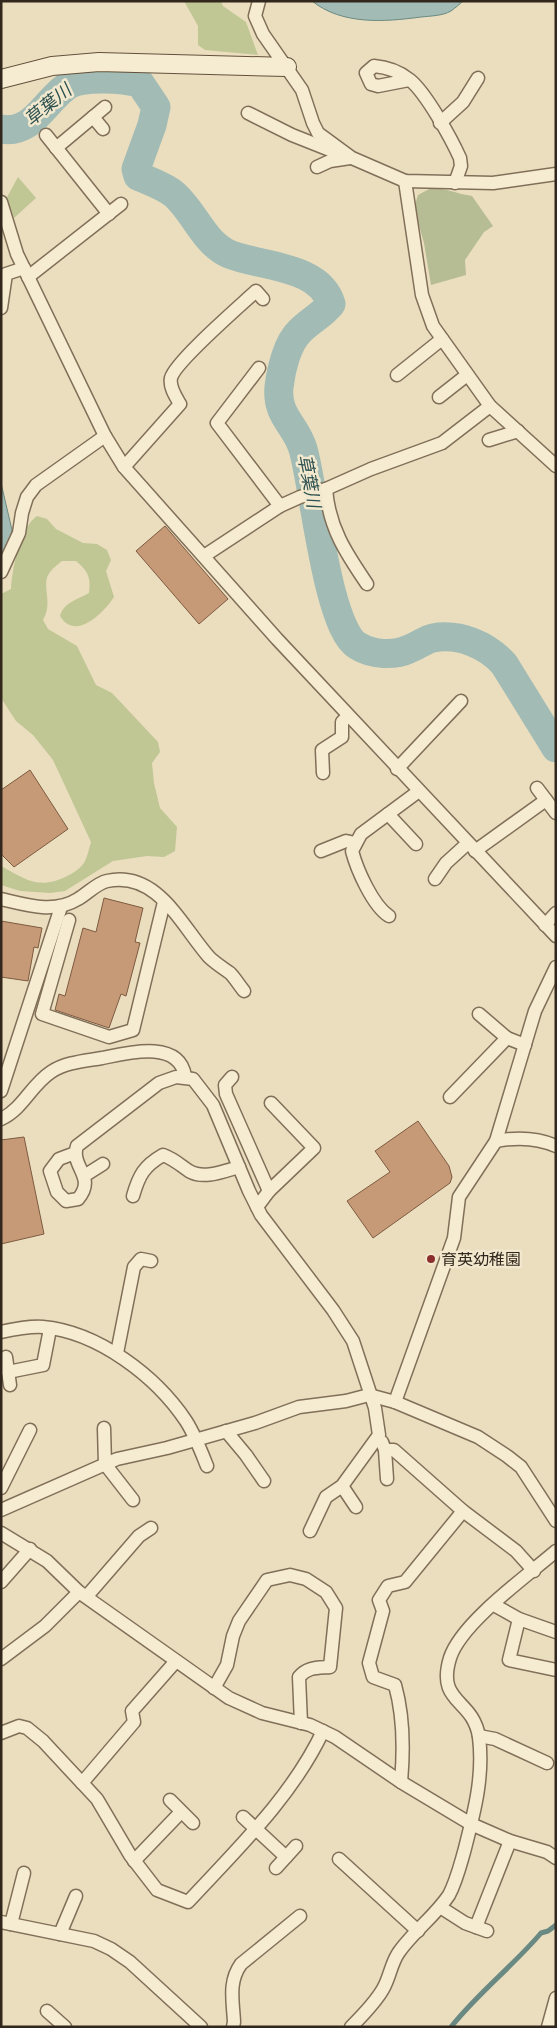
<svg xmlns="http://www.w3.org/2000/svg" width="557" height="2028" font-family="'IBM Plex Serif','Noto Sans JP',serif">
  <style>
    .green { fill: #c0c794 }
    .cemetery { fill: #b6bc93 }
    .water { fill: #a2bcb5; stroke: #6a8982 }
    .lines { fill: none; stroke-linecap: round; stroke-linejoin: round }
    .stream { stroke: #6a8982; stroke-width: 5 }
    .river { stroke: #a2bcb5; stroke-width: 29 }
    .building { fill: #c69a77; stroke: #7e5a40 }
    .street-casing { stroke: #816f59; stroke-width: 15 }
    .secondary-casing { stroke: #63503c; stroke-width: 20 }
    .street { stroke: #f6ecd1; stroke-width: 12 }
    .secondary { stroke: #f6ecd1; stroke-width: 18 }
    .poi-dot { fill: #8c2e2d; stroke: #f2e8ce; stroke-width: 2 }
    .labels { text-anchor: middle; stroke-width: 5; stroke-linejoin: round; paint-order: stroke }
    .poi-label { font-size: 16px; fill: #32271c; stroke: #f2e8ce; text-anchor: start }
    .water-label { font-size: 18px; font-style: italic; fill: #2c504f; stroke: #f2e8ce }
  </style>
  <rect width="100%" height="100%" fill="#eadebf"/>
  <g class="green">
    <polygon points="184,1 221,1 223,6 246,22 258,55 205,50 198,45 198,26"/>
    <polygon points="18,177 36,198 14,218 6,199"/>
    <path d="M37 516 47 519 56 529 83 543 97 544 107 550 111 560 106 571 114 597C103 614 75 641 60 616 64 602 77 600 89 593 91 577 88 571 76 561H62C58 564 53 568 50 572 40 585 54 602 43 620L48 629 77 646 96 685 112 693 158 742 160 752 152 763 154 783 160 808 177 827 175 851 164 857 147 856 113 861 65 891 50 893 20 891 1 885V866C26 880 40 890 67 876 74 873 82 867 85 861 88 855 89 848 91 842L53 760 33 735 16 721 1 698V594L11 589C12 570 20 527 37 516Z"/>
  </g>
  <path class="cemetery" d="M431 188C446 188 457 194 472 196L493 226 484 232 465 260 466 275 431 285 424 243 414 208 418 195Z"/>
  <g class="water">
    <path d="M312 1H463C460 4 455 8 451 11 442 16 430 16 421 17 384 22 342 25 312 1Z"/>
    <polygon points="1,483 12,530 9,543 1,554"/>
  </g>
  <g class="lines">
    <path class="stream" d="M451 2027C478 1993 513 1966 541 1933L548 1931 556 1925"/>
    <path class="river" d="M1 129C34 135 46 98 70 84 86 76 123 79 140 83L156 107 152 125 136 169 138 176C151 182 165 186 175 195 195 213 204 243 229 254 260 267 320 265 331 304 322 315 310 321 300 331 287 343 281 370 279 387 276 416 296 425 303 449 314 486 327 629 358 646 373 655 394 656 409 649 417 646 425 640 433 638 459 633 487 645 504 664L556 748"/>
  </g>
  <g class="building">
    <polygon points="165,526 228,599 199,624 136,551"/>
    <polygon points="30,770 68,829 14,867 1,854 1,790"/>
    <polygon points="104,898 143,908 135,942 140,943 126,996 121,994 109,1028 55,1010 59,994 65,996 83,928 96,932"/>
    <polygon points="1,921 42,928 38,948 34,947 28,981 1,977"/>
    <polygon points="418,1121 449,1166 452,1177 450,1183 373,1238 347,1201 390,1172 375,1151"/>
    <polygon points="24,1137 44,1234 1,1244 1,1140"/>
  </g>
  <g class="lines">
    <defs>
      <g id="street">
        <polyline points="259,1 255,16 263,34 302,90 313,123 318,133 352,158 405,181 493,183 556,174"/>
        <path d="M409 80 378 86 371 84 366 73 374 66C386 67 400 72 410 80 426 93 451 138 460 158L461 166 455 183"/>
        <polyline points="248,113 292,135 340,154"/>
        <polyline points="93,117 103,129"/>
        <polyline points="440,123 463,102 478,78"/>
        <polyline points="46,135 109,214"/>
        <polyline points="56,148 105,107"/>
        <polyline points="317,167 330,161 350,158"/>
        <polyline points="405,181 422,295 433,326 490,406 556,466"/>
        <polyline points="1,202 17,254 105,436 124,467 277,639 556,936"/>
        <polyline points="28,277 121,204"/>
        <polyline points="1,308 6,274 24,268"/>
        <polyline points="259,368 217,423 280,506"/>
        <polyline points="397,375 442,339"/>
        <polyline points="439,397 467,375"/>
        <polyline points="489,440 518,431"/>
        <path d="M124 467 180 404C176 397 169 387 171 378 175 362 240 306 256 291L263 299"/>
        <path d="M326 489C329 528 346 553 367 584"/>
        <polyline points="204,556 280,506 300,497 326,489 371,469 442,443 490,406"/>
        <polyline points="1,572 19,533 22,513 27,497 36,485 105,436"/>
        <polyline points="397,769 461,701"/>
        <polyline points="323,773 322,750 342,737 342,722 348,716"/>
        <polyline points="537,788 556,813"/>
        <polyline points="388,814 416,844"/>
        <polyline points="321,851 346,841 355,843"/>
        <polyline points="475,851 546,800"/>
        <polyline points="435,879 446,863 468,843"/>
        <path d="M1 899C27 905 54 914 78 899 87 894 97 883 107 881 157 870 181 925 209 957 215 963 223 968 230 973 235 978 239 985 244 991"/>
        <path d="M389 916C373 906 357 870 352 851L361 834 419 791"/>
        <polyline points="69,920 42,1014 109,1037 133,1030 164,902"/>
        <polyline points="545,925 556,913"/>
        <polyline points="479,1014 507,1038 525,1045"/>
        <polyline points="232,1077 225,1085 226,1094 269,1191"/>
        <polyline points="1,1091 61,907"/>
        <polyline points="450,1097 507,1038"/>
        <path d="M1 1119C23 1109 31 1085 51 1072 66 1062 85 1061 102 1058 127 1053 179 1039 185 1076"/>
        <path d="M496 1141C517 1137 536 1137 556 1146"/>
        <path d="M75 1153 59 1159 50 1171 57 1192 66 1201 78 1199C97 1177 70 1167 77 1146L159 1083 176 1077 193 1079 213 1105 249 1191 261 1215 333 1310 353 1341 375 1408 379 1435 342 1486 326 1497 310 1531"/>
        <polyline points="84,1176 103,1164"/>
        <path d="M133 1196C139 1175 144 1166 163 1155 174 1159 180 1165 189 1171 204 1180 224 1171 239 1167"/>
        <polyline points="257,1207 269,1191 314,1148 271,1103"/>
        <path d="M1 1332C15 1329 29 1326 43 1327 98 1332 156 1376 186 1421 195 1435 201 1451 207 1466"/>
        <polyline points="117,1353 134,1267 141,1259 151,1261"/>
        <polyline points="6,1357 10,1385"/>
        <polyline points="8,1372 43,1365 50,1329"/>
        <polyline points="395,1402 454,1238 459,1197 496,1141 535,1011 556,967"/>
        <polyline points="104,1428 105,1464 133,1500"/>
        <polyline points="226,1431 246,1455 264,1481"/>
        <polyline points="382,1442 385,1450 387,1479"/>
        <polyline points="385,1450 394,1450 463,1511 516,1551 534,1571"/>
        <polyline points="342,1486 356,1507"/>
        <polyline points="1,1488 30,1430"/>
        <polyline points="1,1510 117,1459 167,1448 255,1423 299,1407 346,1401 369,1395 395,1402 478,1437 507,1456 521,1467 556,1521"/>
        <polyline points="1,1533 47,1561 79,1592 229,1698 262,1713 310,1725 335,1737 401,1782 471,1824 510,1841 547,1852 556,1858"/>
        <polyline points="1,1582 30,1549"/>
        <polyline points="87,1596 139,1536 151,1528"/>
        <polyline points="494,1605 519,1619 556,1632"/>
        <polyline points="519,1619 509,1660 556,1670"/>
        <polyline points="1,1659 45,1626 79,1592"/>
        <path d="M214 1688 227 1665 233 1636 239 1621 267 1580 290 1575 306 1579 326 1592 336 1608 330 1667C317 1668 307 1667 299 1677L301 1723"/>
        <path d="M1 1733 19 1726 27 1728 43 1741 97 1799 130 1855 157 1890 188 1902C236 1850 292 1797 323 1731"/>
        <polyline points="479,1736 495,1739 547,1763"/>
        <path d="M401 1782C404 1749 404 1717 395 1685L373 1677 369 1663 383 1611 379 1600 388 1586 405 1582 463 1511"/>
        <polyline points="82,1783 134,1722 132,1711 176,1661"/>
        <polyline points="170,1800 193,1823"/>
        <polyline points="243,1817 286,1857"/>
        <polyline points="339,1859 418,1931"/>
        <polyline points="134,1861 181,1812"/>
        <polyline points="276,1868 296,1846"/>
        <polyline points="440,1907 465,1923 487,1931"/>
        <polyline points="1,1922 94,1941 111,1949 130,1962 201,2027"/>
        <polyline points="11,1924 24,1873"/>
        <polyline points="476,1927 510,1841"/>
        <polyline points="60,1934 76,1896"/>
        <polyline points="47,2011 65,2027"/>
        <path d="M233 2027 234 2022C233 2001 228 1982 241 1964L300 1916"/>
        <path d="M351 2027C362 2016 375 2003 383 1989 390 1977 391 1963 399 1952 414 1931 435 1916 449 1895 456 1882 460 1866 464 1852 474 1813 484 1777 479 1737 473 1698 436 1704 450 1658 461 1623 527 1576 556 1551"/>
        <polyline points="548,2027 556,1998"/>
      </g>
      <polyline id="secondary" points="1,79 52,66 99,62 287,67"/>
    </defs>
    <use href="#street" class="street-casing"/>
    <use href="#secondary" class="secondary-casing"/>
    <use href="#street" class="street"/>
    <use href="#secondary" class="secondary"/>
  </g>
  <circle class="poi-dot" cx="431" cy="1259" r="5"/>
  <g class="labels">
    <g class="poi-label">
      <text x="441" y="1265">育英幼稚園</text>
    </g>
    <g class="water-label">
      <text transform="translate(48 105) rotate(-39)" y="6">草葉川</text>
      <text transform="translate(309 481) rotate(79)" y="6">草葉川</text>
    </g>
  </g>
  <rect width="557" height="2028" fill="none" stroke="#32271c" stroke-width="5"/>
</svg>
